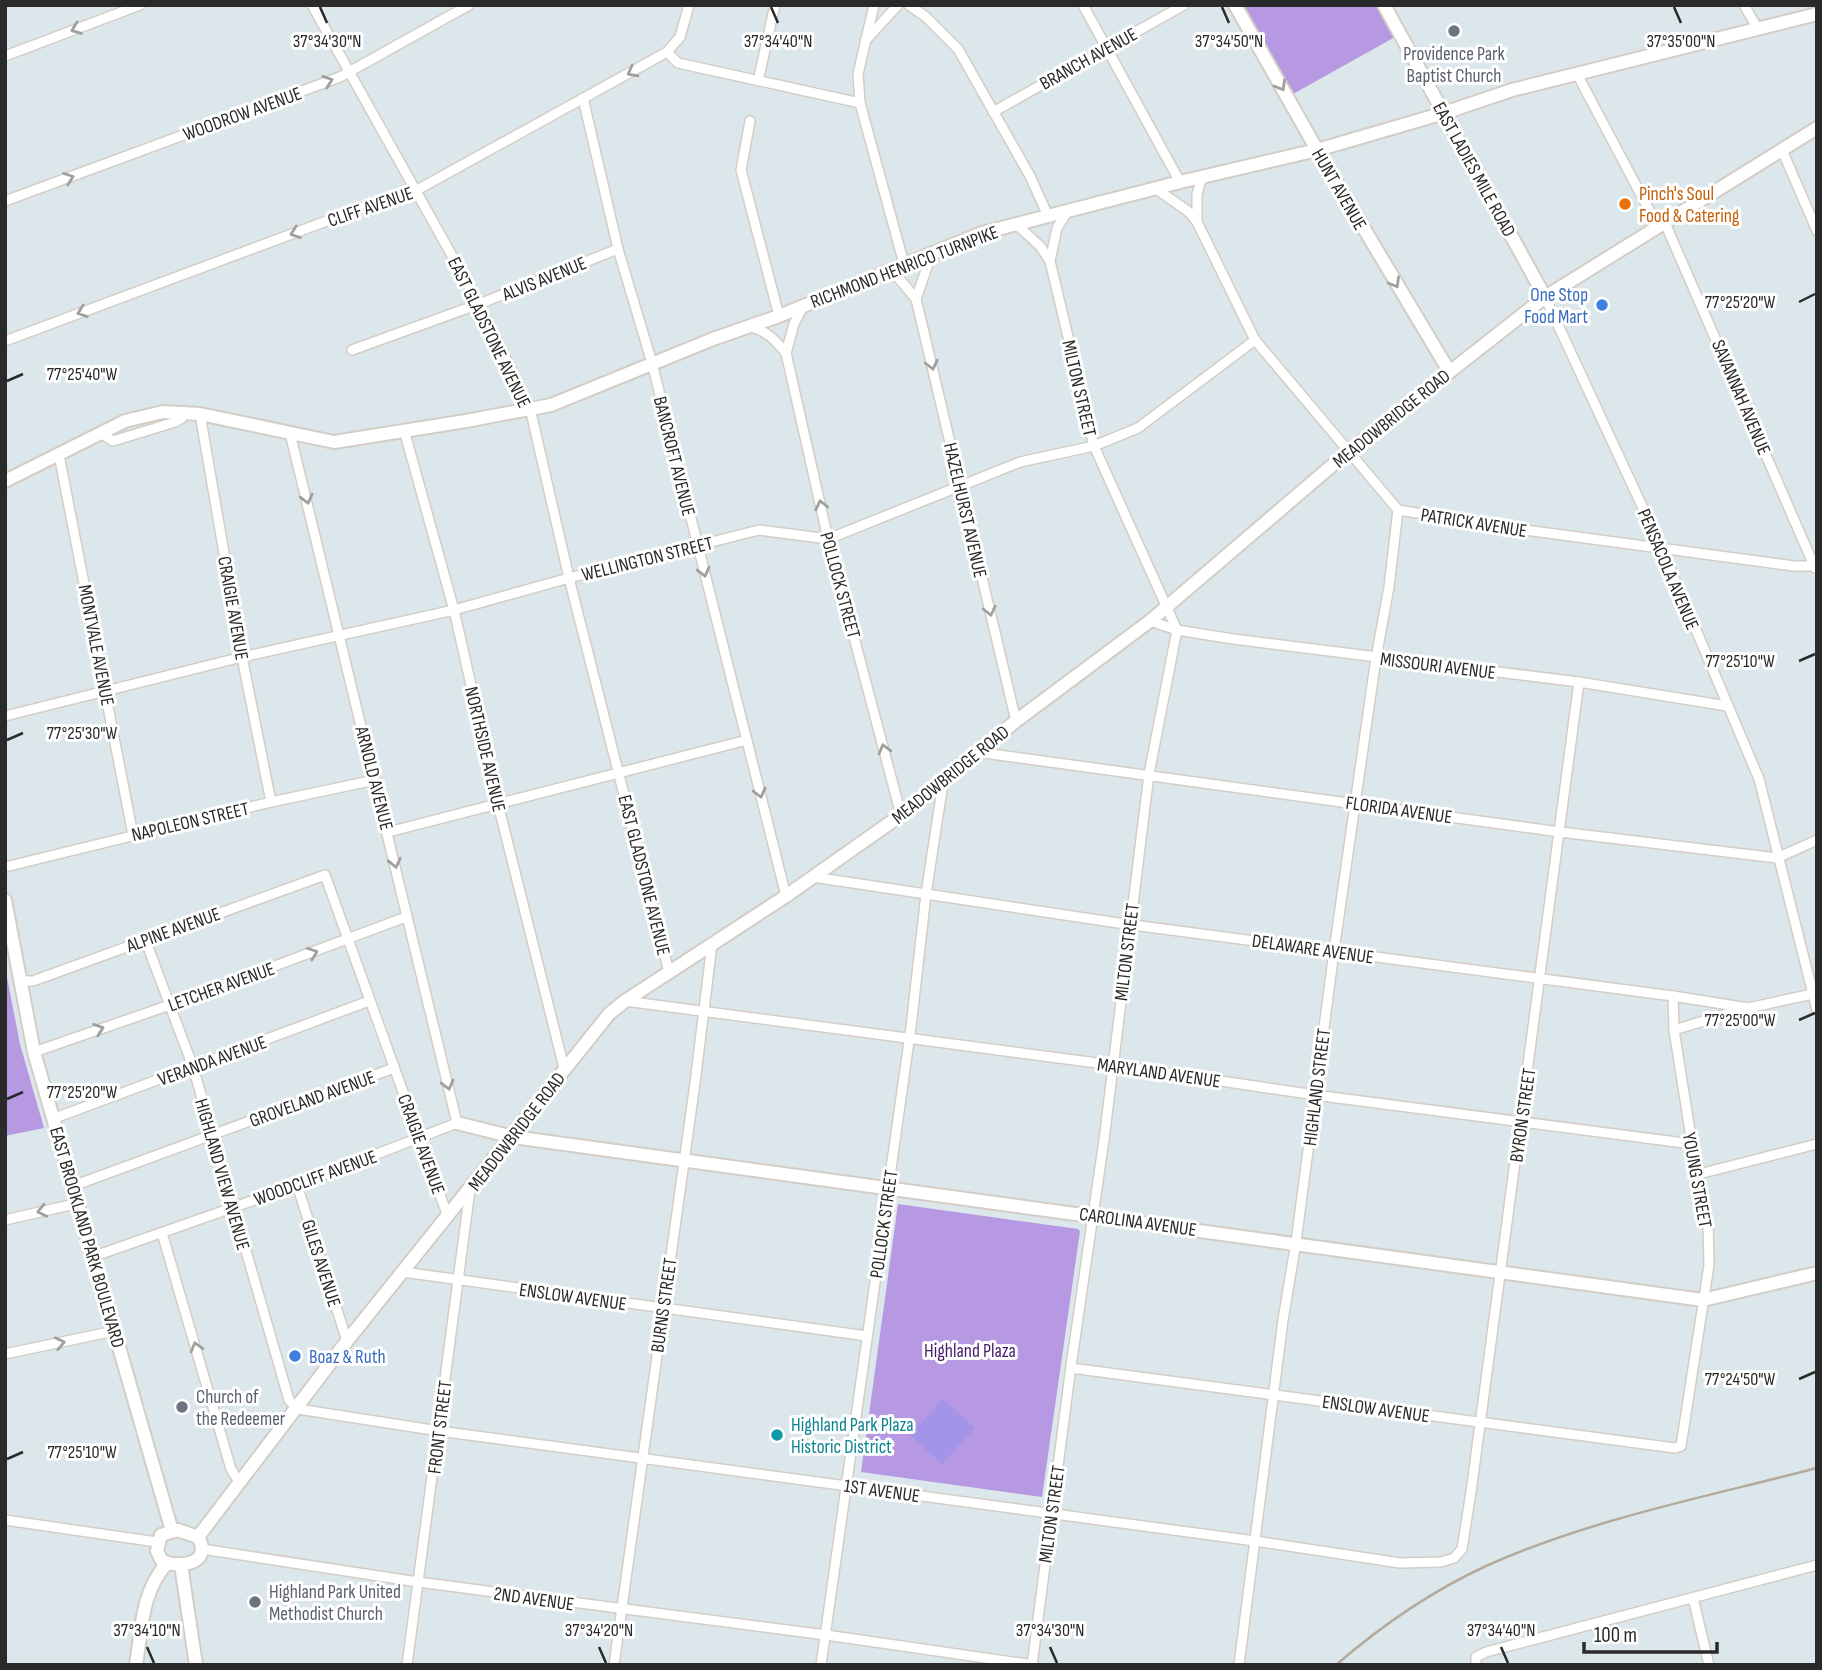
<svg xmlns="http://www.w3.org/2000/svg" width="1822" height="1670" font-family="'Sofia Sans Condensed',sans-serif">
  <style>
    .green { fill: #b699e2 }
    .pitch { fill: #a295e9 }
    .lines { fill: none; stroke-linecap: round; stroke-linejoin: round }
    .street-casing { stroke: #d4cdc5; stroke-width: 12 }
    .secondary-casing { stroke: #d4cdc5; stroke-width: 16 }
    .street { stroke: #fff; stroke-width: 9 }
    .secondary { stroke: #fff; stroke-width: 12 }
    .rail { stroke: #b4ab9f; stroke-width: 2.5 }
    .oneway { stroke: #9f9f9f }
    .ticks { fill: none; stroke: #2a2a2a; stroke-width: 2.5 }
    .worship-dot { fill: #6b7280; stroke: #fff; stroke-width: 2.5 }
    .food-dot { fill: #e8710a; stroke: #fff; stroke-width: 2.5 }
    .shop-dot { fill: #3f7fe0; stroke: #fff; stroke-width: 2.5 }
    .culture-dot { fill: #0f9aa8; stroke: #fff; stroke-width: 2.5 }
    .labels { text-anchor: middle; stroke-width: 6; stroke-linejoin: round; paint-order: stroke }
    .worship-label { font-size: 19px; fill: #5b616d; stroke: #fff; text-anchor: start }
    .street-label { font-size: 19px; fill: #2a2a2a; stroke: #fff }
    .food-label { font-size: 19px; fill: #c56008; stroke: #fff; text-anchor: start }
    .shop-label { font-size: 19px; fill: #366cbe; stroke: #fff; text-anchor: end }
    .park-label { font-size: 19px; fill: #421b67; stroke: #fff }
    .culture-label { font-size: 19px; fill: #0d838f; stroke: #fff; text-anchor: start }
    .ticks-label { font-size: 18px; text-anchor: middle; fill: #2a2a2a; stroke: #fff; stroke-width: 6; stroke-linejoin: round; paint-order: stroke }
  </style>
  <rect width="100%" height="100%" fill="#dce7ec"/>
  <g class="green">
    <polygon points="1244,5 1377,5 1395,37 1293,94"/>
    <polygon points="5,967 20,1044 44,1128 5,1136"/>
    <polygon points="898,1204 1078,1229 1080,1231 1042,1497 861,1472"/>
  </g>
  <polygon class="pitch" points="943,1399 975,1428 942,1464 910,1435"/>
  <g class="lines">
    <defs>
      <g id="street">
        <polyline points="312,5 479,304 530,408 569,578 669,972"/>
        <polyline points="874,5 858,74 860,103 904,264"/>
        <polyline points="909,5 926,17 958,49 1030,176 1048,216"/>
        <polyline points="1083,5 1180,182"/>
        <polyline points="1744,5 1758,29"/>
        <polyline points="865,41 898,5"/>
        <polyline points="667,52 678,63 860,103"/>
        <polyline points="5,56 140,5"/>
        <polyline points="1577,74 1658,227"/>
        <polyline points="758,81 775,5"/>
        <polyline points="583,98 618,249 652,363 786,896"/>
        <polyline points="993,112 1184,5"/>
        <polyline points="750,121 741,170 779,316"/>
        <polyline points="1782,150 1817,231"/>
        <polyline points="1155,188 1189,212 1197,222 1255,340 1398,510 1525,530 1794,566 1817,566"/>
        <polyline points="5,201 340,77 469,5"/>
        <polyline points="1197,221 1197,194 1202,177"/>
        <polyline points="1665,223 1815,568"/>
        <polyline points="1016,224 1040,246 1050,261 1094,446 1177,630 1149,774 1104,1140 1071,1366 1032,1665"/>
        <polyline points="1050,261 1057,228 1067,212"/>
        <polyline points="891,269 916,299 1016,721"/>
        <polyline points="1545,297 1661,547 1759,779 1817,1010"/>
        <polyline points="916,299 932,253"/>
        <polyline points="803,306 794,324 786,353 828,539 901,815"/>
        <path d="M751 327C766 330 776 341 786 353"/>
        <polyline points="5,341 399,194 417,190 667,52 680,37 689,5"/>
        <polyline points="352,350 479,304 618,249"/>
        <polyline points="200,414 242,657 271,802"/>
        <polyline points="404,430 454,610 498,804 564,1068"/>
        <polyline points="100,433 113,441 175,422 182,418 185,412"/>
        <polyline points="59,455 133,835"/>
        <polyline points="1150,621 1177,630 1233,639 1579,682 1727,706"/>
        <polyline points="5,716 242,657 454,610 569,578 759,530 828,539 1020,462 1094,446 1138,428 1255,340"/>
        <polyline points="977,752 1560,832 1777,858 1817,840"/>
        <polyline points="388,832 747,740"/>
        <polyline points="5,867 271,802 375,780"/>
        <polyline points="813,877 1125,924 1673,996 1748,1008 1817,993"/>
        <polyline points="145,939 193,1067 289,1400 298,1409 439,1431 1255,1541 1400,1563 1441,1562 1454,1558 1462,1549 1471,1492 1579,682"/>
        <polyline points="20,981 33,981 325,875 448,1217"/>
        <polyline points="625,1001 1120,1066 1315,1095 1692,1144"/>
        <polyline points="1674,1030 1743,1009"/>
        <polyline points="34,1052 170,1005 406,917"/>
        <polyline points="55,1118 369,1001"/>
        <polyline points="1699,1174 1817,1144"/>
        <polyline points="297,1185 347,1341"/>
        <polyline points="73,1186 394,1068"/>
        <polyline points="5,1220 79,1203"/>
        <polyline points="162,1233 231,1469 239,1482"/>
        <polyline points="92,1257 297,1185 457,1123 290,433"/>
        <polyline points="403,1272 867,1336"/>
        <polyline points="5,1354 114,1331"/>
        <polyline points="1071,1368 1675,1448 1681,1446 1709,1265 1708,1222 1692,1144 1674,1030 1673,996"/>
        <polyline points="5,1520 157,1542"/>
        <polyline points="202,1549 418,1582 826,1635 1034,1665"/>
        <polyline points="1693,1598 1709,1665"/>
        <polyline points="407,1665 470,1190"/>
        <polyline points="614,1665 695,1083 712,944"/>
        <polyline points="821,1665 911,1027 926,894 943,783"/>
        <polyline points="1239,1665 1283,1320 1296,1242 1334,951 1376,658 1389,587 1398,510"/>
        <polyline points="1476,1665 1476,1657 1486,1652 1817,1565"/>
      </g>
      <g id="secondary">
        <polyline points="1235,5 1320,155 1449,371"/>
        <polyline points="1384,5 1545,297"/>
        <polyline points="5,481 125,421 163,412 200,414 334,442 466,421 551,405 713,339 779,316 982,233 1180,182 1317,150 1444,113 1512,90 1817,14"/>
        <polyline points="5,900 34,1052 172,1531"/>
        <polyline points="457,1123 513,1137 1703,1300 1817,1273"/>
        <path d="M178 1530 198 1537C213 1563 181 1569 162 1561L157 1551 161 1535Z"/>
        <polyline points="198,1537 347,1341 609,1014 625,1001 786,896 901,815 1016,721 1150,621 1349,451 1545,297 1817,128"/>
        <polyline points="181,1565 196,1665"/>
        <path d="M136 1665C142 1627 141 1593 167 1563"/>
      </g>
    </defs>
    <use href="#street" class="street-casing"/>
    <use href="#secondary" class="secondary-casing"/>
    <use href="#street" class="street"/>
    <use href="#secondary" class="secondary"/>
    <path class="rail" d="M1336 1665C1381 1626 1432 1591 1486 1566 1591 1519 1706 1497 1817 1468"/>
  </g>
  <defs><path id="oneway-chevron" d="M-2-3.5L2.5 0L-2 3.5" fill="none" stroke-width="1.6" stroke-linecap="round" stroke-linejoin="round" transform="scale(1.75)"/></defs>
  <g class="oneway">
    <use href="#oneway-chevron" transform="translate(76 29) rotate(159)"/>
    <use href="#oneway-chevron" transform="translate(632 72) rotate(152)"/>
    <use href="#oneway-chevron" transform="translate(328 81) rotate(-20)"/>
    <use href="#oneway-chevron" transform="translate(1281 86) rotate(60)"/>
    <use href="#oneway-chevron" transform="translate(69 178) rotate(-20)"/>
    <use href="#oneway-chevron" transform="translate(295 233) rotate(160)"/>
    <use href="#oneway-chevron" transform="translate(1395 283) rotate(60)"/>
    <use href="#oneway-chevron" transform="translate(82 312) rotate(160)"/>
    <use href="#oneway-chevron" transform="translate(932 365) rotate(77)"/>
    <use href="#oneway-chevron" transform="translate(307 499) rotate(76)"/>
    <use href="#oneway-chevron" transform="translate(821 505) rotate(-103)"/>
    <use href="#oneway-chevron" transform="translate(704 572) rotate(76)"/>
    <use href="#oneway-chevron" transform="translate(990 611) rotate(77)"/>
    <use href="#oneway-chevron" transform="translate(884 749) rotate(-105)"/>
    <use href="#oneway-chevron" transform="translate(760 793) rotate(76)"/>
    <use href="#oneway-chevron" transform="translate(395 863) rotate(78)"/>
    <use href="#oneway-chevron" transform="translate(313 953) rotate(-20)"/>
    <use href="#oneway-chevron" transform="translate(99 1029) rotate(-19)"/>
    <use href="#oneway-chevron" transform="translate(448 1085) rotate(76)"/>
    <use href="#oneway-chevron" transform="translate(42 1211) rotate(167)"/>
    <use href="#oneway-chevron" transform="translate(60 1343) rotate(-12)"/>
    <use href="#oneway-chevron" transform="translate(196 1347) rotate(-106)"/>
  </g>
  <path class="ticks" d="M320 7 327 23M771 7 778 23M1222 7 1229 23M1674 7 1681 23M1799 302 1815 294M7 381 23 374M1799 661 1815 654M7 740 23 733M1799 1020 1815 1013M7 1099 23 1092M1799 1379 1815 1372M7 1459 23 1452M147 1647 154 1663M599 1647 606 1663M1050 1647 1057 1663M1501 1647 1508 1663"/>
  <g class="worship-dot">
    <circle cx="1454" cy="31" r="7"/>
    <circle cx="182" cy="1407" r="7"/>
    <circle cx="255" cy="1602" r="7"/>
  </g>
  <circle class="food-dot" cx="1625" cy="204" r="7"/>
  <g class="shop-dot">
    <circle cx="1602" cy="305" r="7"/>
    <circle cx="295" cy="1356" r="7"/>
  </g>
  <circle class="culture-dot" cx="777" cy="1435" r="7"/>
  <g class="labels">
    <g class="worship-label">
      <text x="1454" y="60" text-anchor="middle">Providence Park<tspan x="1454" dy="22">Baptist Church</tspan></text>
      <text x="196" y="1403">Church of<tspan x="196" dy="22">the Redeemer</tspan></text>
      <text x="269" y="1598">Highland Park United<tspan x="269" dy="22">Methodist Church</tspan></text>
    </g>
    <g class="street-label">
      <text transform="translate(1088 58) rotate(-29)" y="7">BRANCH AVENUE</text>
      <text transform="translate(242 113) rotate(-20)" y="7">WOODROW AVENUE</text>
      <text transform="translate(1475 169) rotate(61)" y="7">EAST LADIES MILE ROAD</text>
      <text transform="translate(1340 189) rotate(60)" y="7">HUNT AVENUE</text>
      <text transform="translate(370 206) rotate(-19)" y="7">CLIFF AVENUE</text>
      <text transform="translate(904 266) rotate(-21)" y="7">RICHMOND HENRICO TURNPIKE</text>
      <text transform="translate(544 278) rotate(-22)" y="7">ALVIS AVENUE</text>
      <text transform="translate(490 332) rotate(64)" y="7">EAST GLADSTONE AVENUE</text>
      <text transform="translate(1080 388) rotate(77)" y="7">MILTON STREET</text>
      <text transform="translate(1742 397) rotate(67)" y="7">SAVANNAH AVENUE</text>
      <text transform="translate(1391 418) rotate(-39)" y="7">MEADOWBRIDGE ROAD</text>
      <text transform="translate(675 456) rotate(76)" y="7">BANCROFT AVENUE</text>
      <text transform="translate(966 510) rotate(77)" y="7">HAZELHURST AVENUE</text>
      <text transform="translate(1474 522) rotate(9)" y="7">PATRICK AVENUE</text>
      <text transform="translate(647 558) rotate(-14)" y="7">WELLINGTON STREET</text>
      <text transform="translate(1669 569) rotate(67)" y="7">PENSACOLA AVENUE</text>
      <text transform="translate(841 585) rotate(75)" y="7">POLLOCK STREET</text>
      <text transform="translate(234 608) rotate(80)" y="7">CRAIGIE AVENUE</text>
      <text transform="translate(97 645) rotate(79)" y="7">MONTVALE AVENUE</text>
      <text transform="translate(1438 665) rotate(7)" y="7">MISSOURI AVENUE</text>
      <text transform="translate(486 749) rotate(77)" y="7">NORTHSIDE AVENUE</text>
      <text transform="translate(950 774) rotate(-39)" y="7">MEADOWBRIDGE ROAD</text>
      <text transform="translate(375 778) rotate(76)" y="7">ARNOLD AVENUE</text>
      <text transform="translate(1399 809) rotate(8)" y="7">FLORIDA AVENUE</text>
      <text transform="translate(190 821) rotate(-13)" y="7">NAPOLEON STREET</text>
      <text transform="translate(645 875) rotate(76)" y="7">EAST GLADSTONE AVENUE</text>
      <text transform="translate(173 929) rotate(-20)" y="7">ALPINE AVENUE</text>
      <text transform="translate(1313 948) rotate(8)" y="7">DELAWARE AVENUE</text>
      <text transform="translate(1126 952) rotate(-83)" y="7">MILTON STREET</text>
      <text transform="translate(221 986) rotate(-20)" y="7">LETCHER AVENUE</text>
      <text transform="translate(212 1060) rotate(-20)" y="7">VERANDA AVENUE</text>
      <text transform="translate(1159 1072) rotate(8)" y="7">MARYLAND AVENUE</text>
      <text transform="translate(1316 1087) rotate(-83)" y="7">HIGHLAND STREET</text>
      <text transform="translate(312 1098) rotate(-20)" y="7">GROVELAND AVENUE</text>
      <text transform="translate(1522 1115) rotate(-82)" y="7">BYRON STREET</text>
      <text transform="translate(516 1131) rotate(-52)" y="7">MEADOWBRIDGE ROAD</text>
      <text transform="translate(422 1144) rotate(70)" y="7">CRAIGIE AVENUE</text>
      <text transform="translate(223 1174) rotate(74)" y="7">HIGHLAND VIEW AVENUE</text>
      <text transform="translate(315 1177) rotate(-20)" y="7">WOODCLIFF AVENUE</text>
      <text transform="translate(1698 1180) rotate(80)" y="7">YOUNG STREET</text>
      <text transform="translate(1138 1221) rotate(8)" y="7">CAROLINA AVENUE</text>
      <text transform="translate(883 1224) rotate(-82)" y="7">POLLOCK STREET</text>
      <text transform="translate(88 1237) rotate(74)" y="7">EAST BROOKLAND PARK BOULEVARD</text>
      <text transform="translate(322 1263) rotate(72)" y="7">GILES AVENUE</text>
      <text transform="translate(573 1296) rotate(8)" y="7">ENSLOW AVENUE</text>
      <text transform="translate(663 1305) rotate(-82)" y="7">BURNS STREET</text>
      <text transform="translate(1376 1408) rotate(8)" y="7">ENSLOW AVENUE</text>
      <text transform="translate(439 1427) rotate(-83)" y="7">FRONT STREET</text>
      <text transform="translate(882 1490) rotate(8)" y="7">1ST AVENUE</text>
      <text transform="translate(1051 1514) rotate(-82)" y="7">MILTON STREET</text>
      <text transform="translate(534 1598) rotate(8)" y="7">2ND AVENUE</text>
    </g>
    <g class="food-label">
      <text x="1639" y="200">Pinch's Soul<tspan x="1639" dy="22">Food &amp; Catering</tspan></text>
    </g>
    <g class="shop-label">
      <text x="1588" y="301">One Stop<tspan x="1588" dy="22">Food Mart</tspan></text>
      <text x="309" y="1363" text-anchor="start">Boaz &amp; Ruth</text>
    </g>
    <g class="park-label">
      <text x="970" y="1357">Highland Plaza</text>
    </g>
    <g class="culture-label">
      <text x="791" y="1431">Highland Park Plaza<tspan x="791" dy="22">Historic District</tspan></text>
    </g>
  </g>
  <g class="ticks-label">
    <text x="327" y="47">37°34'30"N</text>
    <text x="778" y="47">37°34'40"N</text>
    <text x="1229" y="47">37°34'50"N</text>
    <text x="1681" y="47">37°35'00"N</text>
    <text x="1740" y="308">77°25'20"W</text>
    <text x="82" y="380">77°25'40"W</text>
    <text x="1740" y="667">77°25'10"W</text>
    <text x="82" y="739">77°25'30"W</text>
    <text x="1740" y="1026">77°25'00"W</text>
    <text x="82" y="1098">77°25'20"W</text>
    <text x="1740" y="1385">77°24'50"W</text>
    <text x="82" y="1458">77°25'10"W</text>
    <text x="147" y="1636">37°34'10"N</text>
    <text x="599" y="1636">37°34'20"N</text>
    <text x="1050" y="1636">37°34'30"N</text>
    <text x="1501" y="1636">37°34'40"N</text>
  </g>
  <rect width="1822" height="1670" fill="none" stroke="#2a2a2a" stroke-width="14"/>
  <path d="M1584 1642v10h133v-10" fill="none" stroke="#2a2a2a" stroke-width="3.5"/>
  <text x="1594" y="1642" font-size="21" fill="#2a2a2a" stroke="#ffffff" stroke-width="5" paint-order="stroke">100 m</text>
</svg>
